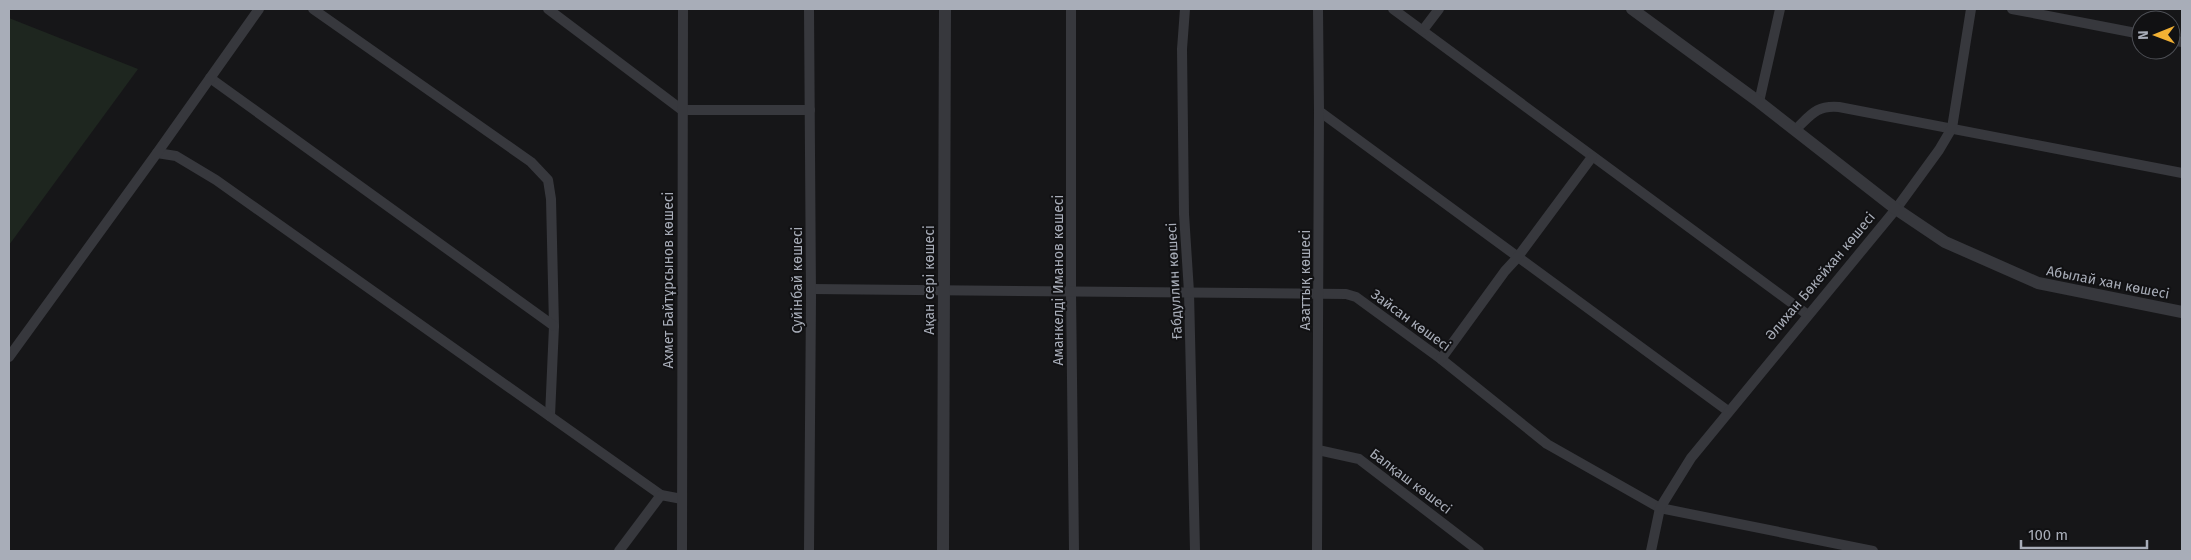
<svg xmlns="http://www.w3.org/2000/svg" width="2191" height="560" font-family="'Fira Sans',sans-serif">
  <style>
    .green { fill: #1e261f }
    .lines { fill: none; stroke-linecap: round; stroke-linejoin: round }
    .minor { stroke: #37383d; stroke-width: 10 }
    .tertiary { stroke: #37383d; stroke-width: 12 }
    .labels { text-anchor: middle; stroke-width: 4; stroke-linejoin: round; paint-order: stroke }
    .street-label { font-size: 14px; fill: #a8adb8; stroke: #111113 }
  </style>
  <rect width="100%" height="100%" fill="#161618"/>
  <polygon class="green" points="9,18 138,69 9,245"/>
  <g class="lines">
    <g class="minor">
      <polyline points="313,9 531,162 548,180 551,199 554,326 550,416"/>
      <polyline points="548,9 682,110 810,110"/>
      <polyline points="1071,9 1071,292 1074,551"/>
      <polyline points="1185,9 1182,49 1184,214 1189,292 1195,551"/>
      <polyline points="1393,9 1808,315"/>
      <polyline points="2012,9 2141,34"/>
      <polyline points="1423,30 1439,9"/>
      <polyline points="2171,40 2182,42"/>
      <polyline points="210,78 554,326"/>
      <polyline points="1759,102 1780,9"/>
      <polyline points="1319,111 1728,411"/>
      <path d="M1795 130C1811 115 1816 105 1839 107L2182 173"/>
      <polyline points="157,153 176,156 216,180 661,495"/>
      <polyline points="811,289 1346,294 1356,297 1441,359 1547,444 1660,508 1873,551"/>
      <polyline points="9,357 157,153 259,9"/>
      <polyline points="1441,359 1505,271 1517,258 1592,157"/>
      <polyline points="1318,450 1359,459 1479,551"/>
      <polyline points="619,551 661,495 682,499"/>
      <polyline points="682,551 683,9"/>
      <polyline points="809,551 811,297 809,9"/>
      <polyline points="1317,551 1319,111 1318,9"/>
      <polyline points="1651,551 1660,508 1691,458 1896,209 1939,150 1952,128 1971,9"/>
    </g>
    <g class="tertiary">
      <polyline points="1632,9 1759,102 1896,209 1945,242 2038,283 2182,312"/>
      <polyline points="943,551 945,9"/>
    </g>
  </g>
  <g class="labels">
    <g class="street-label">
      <text transform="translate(1820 276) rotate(-50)" y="5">Әлихан Бөкейхан көшесі</text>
      <text transform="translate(668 280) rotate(-90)" y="5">Ахмет Байтұрсынов көшесі</text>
      <text transform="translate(797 280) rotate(-90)" y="5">Суйінбай көшесі</text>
      <text transform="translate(929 280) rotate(-90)" y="5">Ақан сері көшесі</text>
      <text transform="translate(1058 280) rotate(-90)" y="5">Аманкелді Иманов көшесі</text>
      <text transform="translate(1305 280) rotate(-90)" y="5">Азаттық көшесі</text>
      <text transform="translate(1174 281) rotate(-93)" y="5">Ғабдуллин көшесі</text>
      <text transform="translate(2108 282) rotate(11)" y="5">Абылай хан көшесі</text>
      <text transform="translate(1411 320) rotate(36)" y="5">Зайсан көшесі</text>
      <text transform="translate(1411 481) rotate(37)" y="5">Балқаш көшесі</text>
    </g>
  </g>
  <rect width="2191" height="560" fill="none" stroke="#a8adb8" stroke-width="20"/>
  <g transform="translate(2156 35) rotate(269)"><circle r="24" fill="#111113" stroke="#4d4f55"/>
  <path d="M0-4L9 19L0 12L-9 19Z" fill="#f2b134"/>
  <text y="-8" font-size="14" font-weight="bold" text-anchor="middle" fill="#a8adb8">N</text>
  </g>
  <path d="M2021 540v8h126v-8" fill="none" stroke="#a8adb8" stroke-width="2.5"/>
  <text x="2028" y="540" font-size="15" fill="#a8adb8" stroke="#111113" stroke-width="4" paint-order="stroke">100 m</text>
</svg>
